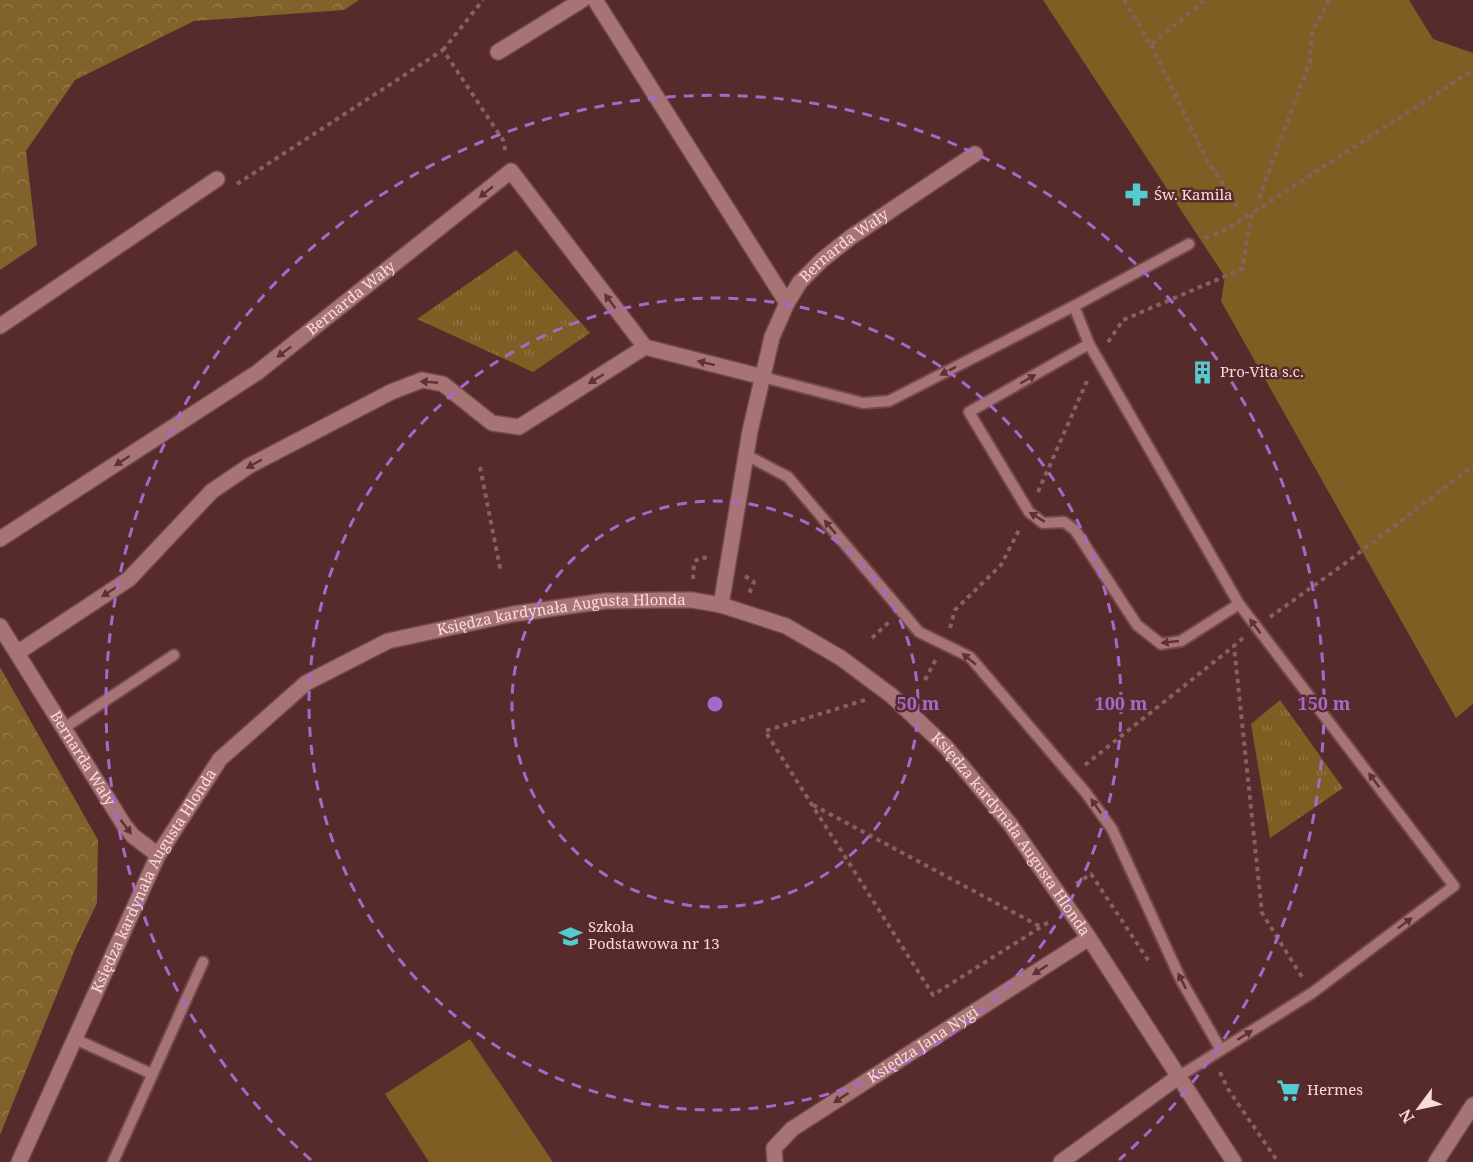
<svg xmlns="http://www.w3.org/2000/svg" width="1473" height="1162" font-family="'Noto Serif',serif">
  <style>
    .grass { fill: #7f5e23 }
    .forest { fill: url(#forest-crowns) }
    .park { fill: url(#park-tufts) }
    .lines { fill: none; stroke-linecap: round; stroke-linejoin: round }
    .lane-casing { stroke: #6f494c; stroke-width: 14 }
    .street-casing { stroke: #6f494c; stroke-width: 18 }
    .path { stroke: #886061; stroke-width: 4; stroke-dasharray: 4.5 4.5; stroke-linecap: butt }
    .lane { stroke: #a87374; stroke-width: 10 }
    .street { stroke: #a87374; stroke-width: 15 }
    .oneway { fill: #5f3133 }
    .ring { fill: none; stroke: #a769c9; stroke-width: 3; stroke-dasharray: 10 8 }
    .labels { text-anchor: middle; stroke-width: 5; stroke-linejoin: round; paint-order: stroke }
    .poi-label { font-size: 15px; fill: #f9dbdb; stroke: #572a2c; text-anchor: start }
    .street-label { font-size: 15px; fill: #f9dbdb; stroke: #572a2c }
    .centre { fill: #a769c9; stroke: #572a2c; stroke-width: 3 }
    .ring-label { font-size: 18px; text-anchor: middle; font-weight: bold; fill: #a769c9; stroke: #572a2c; stroke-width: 5; stroke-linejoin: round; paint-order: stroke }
  </style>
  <defs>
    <pattern id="forest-crowns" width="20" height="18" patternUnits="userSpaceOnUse" patternTransform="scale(1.5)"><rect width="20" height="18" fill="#82622b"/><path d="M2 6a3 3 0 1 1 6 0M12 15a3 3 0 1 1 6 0" fill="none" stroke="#947849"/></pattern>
    <pattern id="park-tufts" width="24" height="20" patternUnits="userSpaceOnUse" patternTransform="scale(1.5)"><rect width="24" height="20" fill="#7f5e23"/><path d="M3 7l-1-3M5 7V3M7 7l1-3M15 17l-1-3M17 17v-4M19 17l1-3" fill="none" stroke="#927442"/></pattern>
  </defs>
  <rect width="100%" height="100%" fill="#572a2c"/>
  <g class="grass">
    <polygon points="1043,0 1409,0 1433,39 1473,53 1473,704 1456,718 1221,301 1225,277"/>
    <polygon points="470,1039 553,1162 429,1162 385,1094"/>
  </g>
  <g class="forest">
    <polygon points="0,0 359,0 344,10 194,21 75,80 26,151 37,245 0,270"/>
    <polygon points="0,667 98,840 97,903 76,947 0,1135"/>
  </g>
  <g class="park">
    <polygon points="516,250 590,333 533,372 417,319"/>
    <polygon points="1280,700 1343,788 1270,838 1251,724"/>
  </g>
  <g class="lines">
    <defs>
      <g id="lane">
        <polyline points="1074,306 1089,344 1239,604 1454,886 1312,993 1178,1077"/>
        <polyline points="1089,344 969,412 1029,512 1043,523 1064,522 1075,530 1137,625 1161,644 1181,641 1239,604"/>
        <polyline points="763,377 863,403 889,401 1074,306 1189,244"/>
        <polyline points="746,455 788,477 919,632 970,657 1086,793 1112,829 1181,980 1221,1050"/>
        <polyline points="64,728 174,655"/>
        <polyline points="75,1039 152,1074"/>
        <polyline points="113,1162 203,962"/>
      </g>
      <g id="street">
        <polyline points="595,0 787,303"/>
        <polyline points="498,52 582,0"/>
        <polyline points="0,326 217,179"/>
        <path id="s1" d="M0 539 258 372 511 171 645 347 763 377"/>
        <path id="s2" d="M721 605 750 431 772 337 787 303 800 282 822 260 851 237 975 154"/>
        <path id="s3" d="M0 626 124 825 133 836 158 855"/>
        <polyline points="17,653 129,579 212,491 249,466 391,392 422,380 443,384 492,423 519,427 645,347"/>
        <path id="s4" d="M19 1162 158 855 220 759 306 683 388 641 513 614 605 601 662 600H692L721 605 786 626 841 658 892 696 946 747 1010 824 1089 938 1234 1162"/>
        <path id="s5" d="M775 1162 774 1148 792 1129 1089 938"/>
        <polyline points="1061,1162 1178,1077"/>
        <polyline points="1436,1162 1473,1105"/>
      </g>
    </defs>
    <use href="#lane" class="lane-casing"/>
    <use href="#street" class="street-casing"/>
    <g class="path">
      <polyline points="1124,0 1151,45 1205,0"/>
      <polyline points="1151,45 1207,160 1237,206"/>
      <polyline points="443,50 483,0"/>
      <polyline points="237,184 443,50 503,140 506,153"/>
      <polyline points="1259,198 1310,61 1312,32 1329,0"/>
      <polyline points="1205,238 1219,233 1251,214"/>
      <polyline points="1108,342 1123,320 1242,269 1252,213 1473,70"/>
      <polyline points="480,467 501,573"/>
      <polyline points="1038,492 1087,381"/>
      <polyline points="745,576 754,582 749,594"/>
      <polyline points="693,579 694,562 701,557 710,559"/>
      <polyline points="1270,617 1347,562 1473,466"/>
      <polyline points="950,628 955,610 1001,565 1020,528"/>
      <polyline points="872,638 889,622"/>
      <polyline points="1243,638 1234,646 1262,913 1302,977"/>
      <polyline points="925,680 936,659"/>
      <polyline points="865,700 765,731 933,995 1052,920"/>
      <polyline points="1085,765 1234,646"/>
      <polyline points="813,805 1041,927"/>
      <polyline points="1076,884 1091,874 1150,963"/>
      <polyline points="1220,1072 1228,1089 1278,1162"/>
    </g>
    <use href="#lane" class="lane"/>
    <use href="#street" class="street"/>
  </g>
  <defs><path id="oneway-solid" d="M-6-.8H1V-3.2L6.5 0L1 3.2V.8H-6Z" transform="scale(1.5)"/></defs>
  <g class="oneway">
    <use href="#oneway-solid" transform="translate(486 192) rotate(141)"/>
    <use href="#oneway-solid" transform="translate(610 301) rotate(-127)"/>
    <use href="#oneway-solid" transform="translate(284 352) rotate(143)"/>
    <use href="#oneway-solid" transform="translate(706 363) rotate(-166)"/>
    <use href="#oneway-solid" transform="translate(948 371) rotate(153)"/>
    <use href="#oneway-solid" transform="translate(596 379) rotate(148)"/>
    <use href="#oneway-solid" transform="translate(1028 379) rotate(-30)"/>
    <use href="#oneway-solid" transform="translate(429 382) rotate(-175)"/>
    <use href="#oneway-solid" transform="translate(122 461) rotate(147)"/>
    <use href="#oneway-solid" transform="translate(254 464) rotate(151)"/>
    <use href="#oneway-solid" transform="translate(1037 517) rotate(-149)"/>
    <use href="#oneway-solid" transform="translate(830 527) rotate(-130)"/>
    <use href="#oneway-solid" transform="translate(109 592) rotate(147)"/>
    <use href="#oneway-solid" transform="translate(1255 626) rotate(-127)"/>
    <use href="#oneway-solid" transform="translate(1170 642) rotate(174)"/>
    <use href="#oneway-solid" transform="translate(969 659) rotate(-141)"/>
    <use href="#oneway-solid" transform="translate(1374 780) rotate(-127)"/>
    <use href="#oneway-solid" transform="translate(1096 806) rotate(-125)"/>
    <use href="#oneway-solid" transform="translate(126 827) rotate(53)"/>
    <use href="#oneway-solid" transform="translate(1405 923) rotate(-37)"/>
    <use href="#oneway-solid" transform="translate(1040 970) rotate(147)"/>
    <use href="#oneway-solid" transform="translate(1182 981) rotate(-117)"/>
    <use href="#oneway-solid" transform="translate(1245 1035) rotate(-32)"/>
    <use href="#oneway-solid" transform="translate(841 1098) rotate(147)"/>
  </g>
  <g class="ring">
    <circle cx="715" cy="704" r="203"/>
    <circle cx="715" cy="704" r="406"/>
    <path d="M311 1160A609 609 0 1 1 1119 1160"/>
  </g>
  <defs>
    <symbol id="pharmacy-bare" viewBox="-9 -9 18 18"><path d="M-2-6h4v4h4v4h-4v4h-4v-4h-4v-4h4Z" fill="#52ccd1" stroke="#572a2c" stroke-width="2.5" paint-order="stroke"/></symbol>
    <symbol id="building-bare" viewBox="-9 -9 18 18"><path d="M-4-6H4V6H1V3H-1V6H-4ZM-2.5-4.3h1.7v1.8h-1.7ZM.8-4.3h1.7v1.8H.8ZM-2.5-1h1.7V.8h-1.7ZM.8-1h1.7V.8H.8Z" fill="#52ccd1" stroke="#572a2c" stroke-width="2.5" paint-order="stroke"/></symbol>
    <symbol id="school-bare" viewBox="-9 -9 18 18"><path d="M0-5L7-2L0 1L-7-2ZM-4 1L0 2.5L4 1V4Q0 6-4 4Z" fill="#52ccd1" stroke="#572a2c" stroke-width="2.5" paint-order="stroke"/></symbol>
    <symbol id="supermarket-bare" viewBox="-9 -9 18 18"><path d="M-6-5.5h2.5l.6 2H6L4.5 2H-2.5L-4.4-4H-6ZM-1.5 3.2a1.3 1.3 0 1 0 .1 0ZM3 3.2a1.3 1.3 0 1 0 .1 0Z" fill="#52ccd1" stroke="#572a2c" stroke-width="2.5" paint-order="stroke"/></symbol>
  </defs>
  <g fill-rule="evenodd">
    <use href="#pharmacy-bare" x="1120" y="178" width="33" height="33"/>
    <use href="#building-bare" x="1186" y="356" width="33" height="33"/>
    <use href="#school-bare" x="554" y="920" width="33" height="33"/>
    <use href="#supermarket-bare" x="1272" y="1074" width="33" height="33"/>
  </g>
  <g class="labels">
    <g class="poi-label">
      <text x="1154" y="200">Św. Kamila</text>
      <text x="1220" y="377">Pro-Vita s.c.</text>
      <text x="588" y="932">Szkoła<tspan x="588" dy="17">Podstawowa nr 13</tspan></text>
      <text x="1307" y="1095">Hermes</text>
    </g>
    <g class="street-label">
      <text dy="5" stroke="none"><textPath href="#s2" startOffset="392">Bernarda Wały</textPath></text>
      <text dy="5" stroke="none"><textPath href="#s1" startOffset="426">Bernarda Wały</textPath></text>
      <text dy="5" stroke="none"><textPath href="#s4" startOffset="834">Księdza kardynała Augusta Hlonda</textPath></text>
      <text dy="5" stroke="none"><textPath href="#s3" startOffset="156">Bernarda Wały</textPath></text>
      <text dy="5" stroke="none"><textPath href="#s4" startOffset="1374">Księdza kardynała Augusta Hlonda</textPath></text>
      <text dy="5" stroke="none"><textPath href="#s4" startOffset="312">Księdza kardynała Augusta Hlonda</textPath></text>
      <text dy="5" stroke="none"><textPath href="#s5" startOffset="196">Księdza Jana Nygi</textPath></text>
    </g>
  </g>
  <circle cx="715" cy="704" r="9" class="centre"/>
  <g class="ring-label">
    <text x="918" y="710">50 m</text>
    <text x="1121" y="710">100 m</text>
    <text x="1324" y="710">150 m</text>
  </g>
  <g transform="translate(1419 1108) rotate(237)" stroke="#572a2c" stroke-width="4.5" paint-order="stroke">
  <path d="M0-4.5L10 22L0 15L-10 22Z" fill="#f9dbdb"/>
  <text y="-9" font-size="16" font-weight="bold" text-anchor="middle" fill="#f9dbdb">N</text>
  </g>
</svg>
